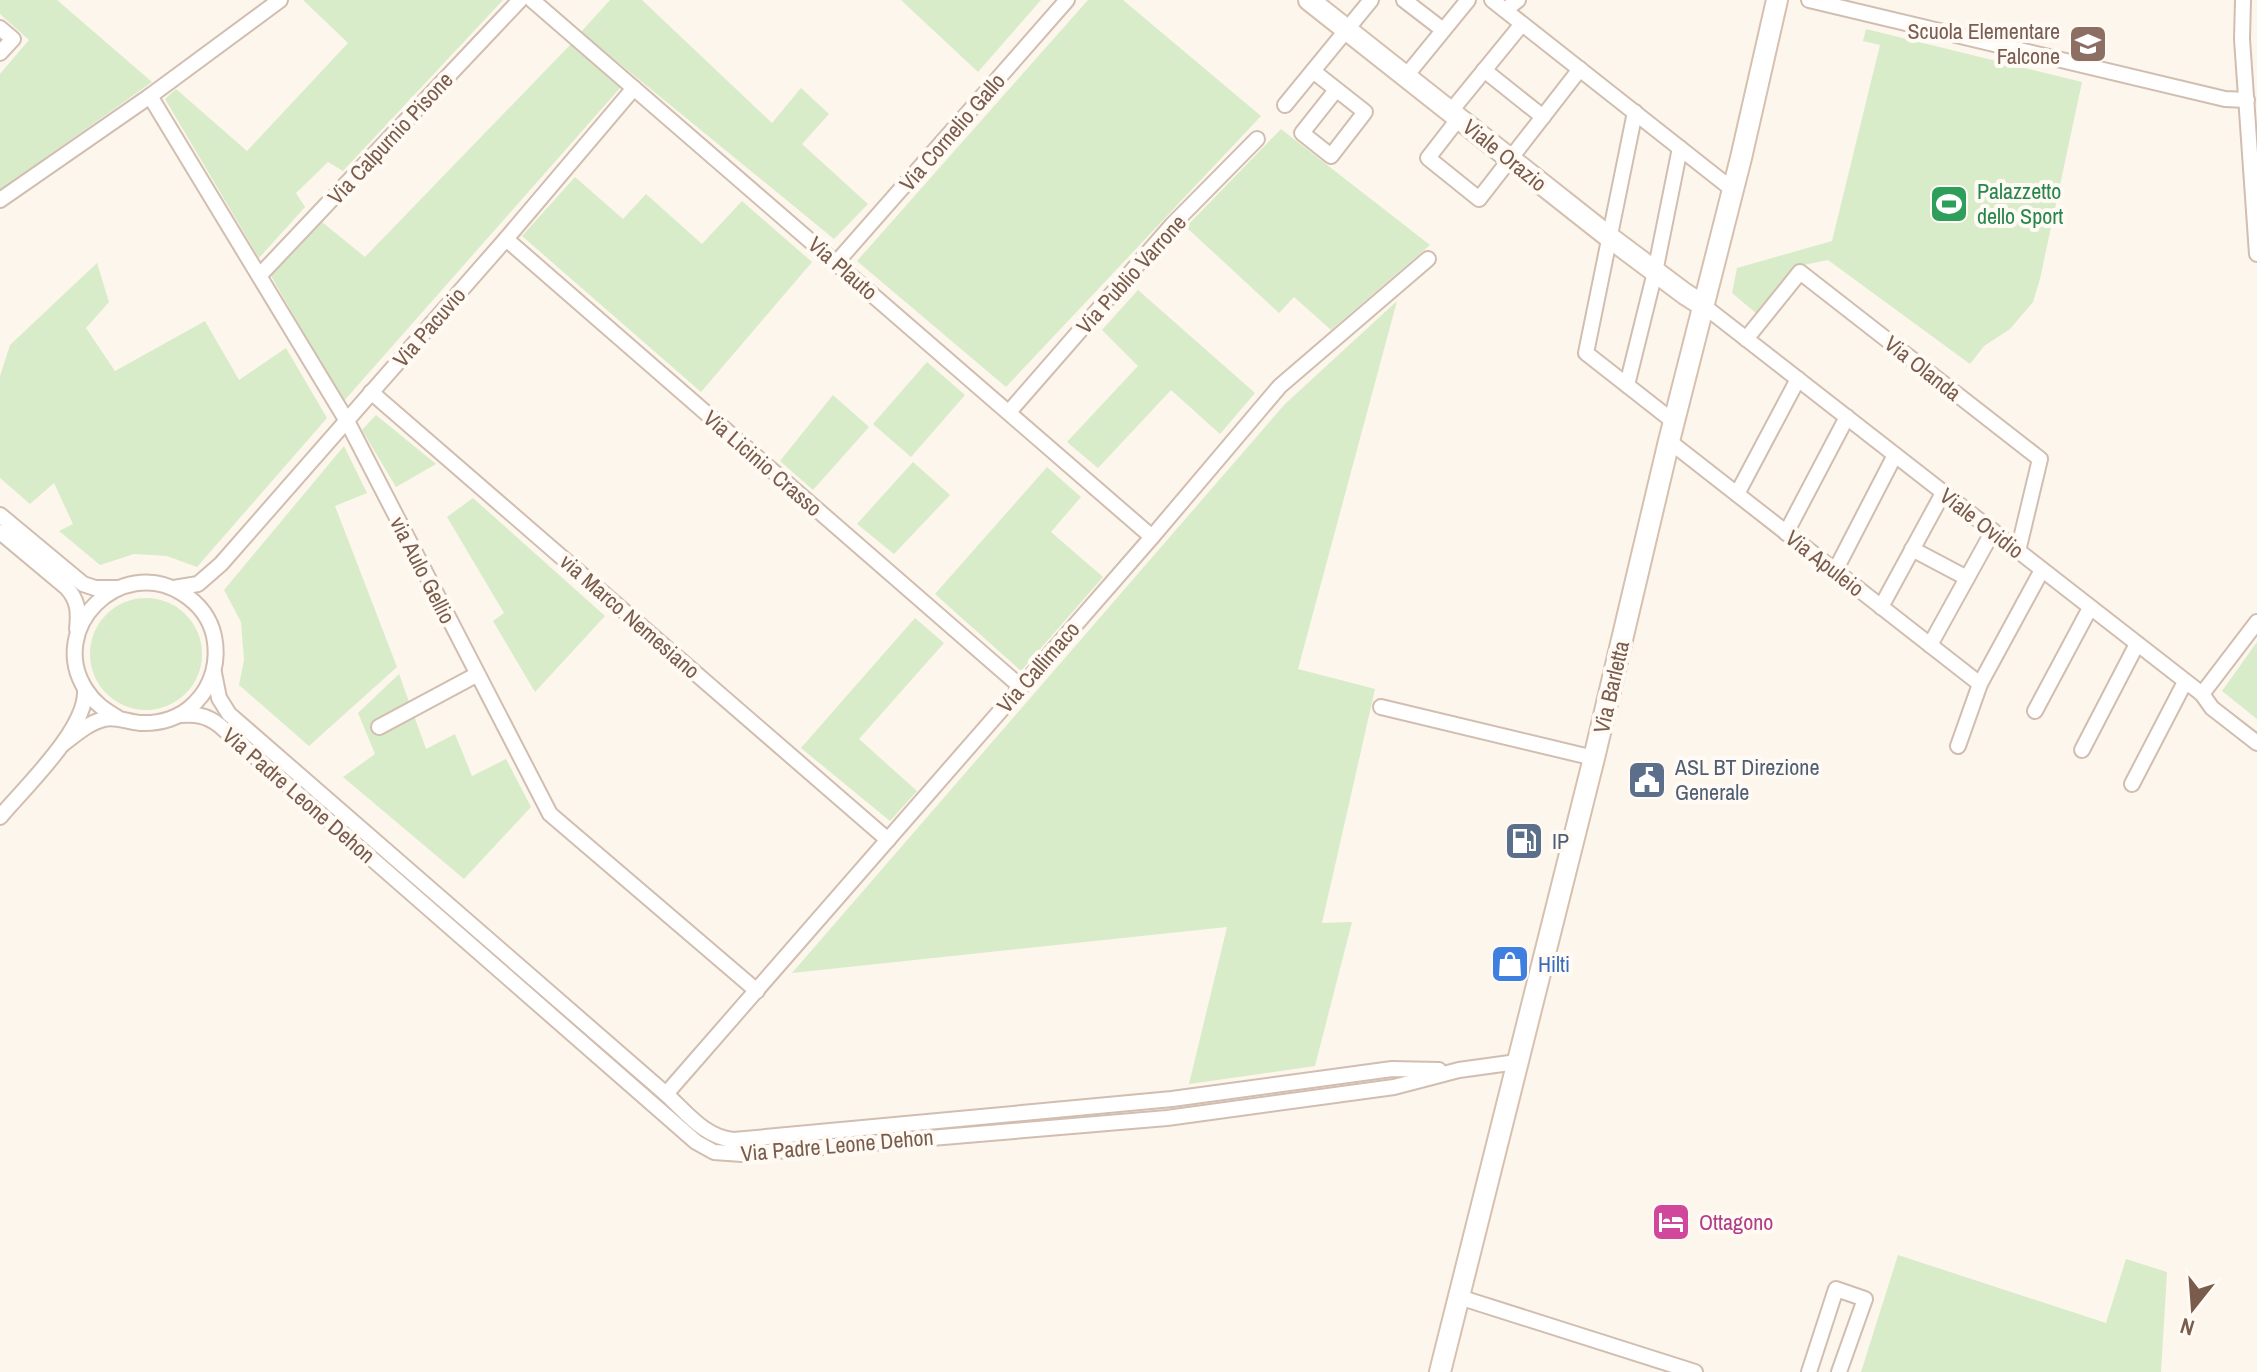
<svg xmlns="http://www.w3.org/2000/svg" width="2257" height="1372" font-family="'Archivo Narrow',sans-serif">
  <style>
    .green { fill: #d8ecc9 }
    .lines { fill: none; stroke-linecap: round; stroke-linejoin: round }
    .street-casing { stroke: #d1beb0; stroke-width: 18 }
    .secondary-casing { stroke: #d6c0b0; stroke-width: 24 }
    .street { stroke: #fff; stroke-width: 14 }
    .secondary { stroke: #fff; stroke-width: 20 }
    .labels { text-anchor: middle; stroke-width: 8; stroke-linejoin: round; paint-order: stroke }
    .education-label { font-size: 22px; fill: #785e54; stroke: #fffaf3; text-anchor: end }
    .street-label { font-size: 22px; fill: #7a5c4d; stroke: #fffaf3 }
    .leisure-label { font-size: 22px; fill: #27864d; stroke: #fffaf3; text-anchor: start }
    .service-label { font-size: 22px; fill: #4e5e75; stroke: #fffaf3; text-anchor: start }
    .shop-label { font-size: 22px; fill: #366cbe; stroke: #fffaf3; text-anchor: start }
    .hotel-label { font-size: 22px; fill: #b23c85; stroke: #fffaf3; text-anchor: start }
  </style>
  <rect width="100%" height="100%" fill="#fdf6ec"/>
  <g class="green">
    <polygon points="0,0 57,0 152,82 0,190 0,74 29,40 0,14"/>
    <polygon points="303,0 503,0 343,171 328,162 296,193 305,207 259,258 165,99 176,89 247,151 348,43"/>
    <polygon points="610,0 642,0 772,123 801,88 829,114 802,144 868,204 834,239 581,32"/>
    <polygon points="901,0 1041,0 978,72"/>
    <polygon points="1088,0 1123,0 1261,116 1006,387 857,261"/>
    <polygon points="1866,29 2082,82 2040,279 2033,302 2010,329 1984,346 1970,364 1828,260 1794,267 1757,314 1732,293 1737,268 1832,241 1880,45 1863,41"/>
    <polygon points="571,44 620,88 343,402 271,276 322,222 365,257"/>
    <polygon points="1281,129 1430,245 1331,330 1294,297 1279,313 1186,227"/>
    <polygon points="575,177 623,219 646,194 702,244 742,201 812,262 701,392 522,236"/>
    <polygon points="97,263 109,302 86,328 115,371 205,321 239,380 286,348 327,418 197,567 167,556 134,554 100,565 59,531 73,524 54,483 30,504 0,478 0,376 10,345"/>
    <polygon points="1138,290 1255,393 1220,434 1171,390 1098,468 1067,442 1138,366 1102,330"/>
    <polygon points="1397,301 1298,669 1375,689 1322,923 1352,922 1315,1066 1189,1084 1227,927 792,973 1285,404"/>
    <polygon points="927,362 965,395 911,457 873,424"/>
    <polygon points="833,395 869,427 813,490 780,461"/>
    <polygon points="376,415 436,464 396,487 362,430"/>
    <polygon points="344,446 367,493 335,506 397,667 309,746 239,685 244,660 241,622 224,590"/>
    <polygon points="913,462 950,495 894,554 857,524"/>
    <polygon points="1047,467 1081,497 1051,532 1103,577 1021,671 935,594"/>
    <polygon points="473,498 605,616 535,692 493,621 504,613 447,517"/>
    <circle cx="146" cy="654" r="56"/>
    <polygon points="915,618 944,643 859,739 917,791 890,821 801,748"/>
    <polygon points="2257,642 2257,719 2222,691"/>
    <polygon points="399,674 426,749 455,734 472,776 506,759 531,807 464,879 343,777 375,754 358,713"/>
    <polygon points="1898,1255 2106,1323 2126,1259 2167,1272 2161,1372 1861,1372"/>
  </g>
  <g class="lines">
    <defs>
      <g id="street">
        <polyline points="532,0 1152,537"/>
        <polyline points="1404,0 1443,30"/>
        <polyline points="1492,0 1733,190"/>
        <polyline points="1809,0 2225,99 2247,100"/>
        <polyline points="2243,0 2242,39 2257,254"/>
        <polyline points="1505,10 1518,0"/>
        <polyline points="0,28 13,39 0,53"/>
        <polyline points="1484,70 1543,117"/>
        <polyline points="1313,71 1365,112 1331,156 1302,133 1336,90"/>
        <polyline points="1406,76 1468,0"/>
        <polyline points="150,96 347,421 550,814 757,991"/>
        <polyline points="1285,105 1371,0"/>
        <polyline points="1451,111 1522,24"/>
        <polyline points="1635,112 1586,353 1674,422"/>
        <polyline points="1459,118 1428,158 1479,199 1580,69"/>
        <polyline points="0,200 150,96 280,0"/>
        <polyline points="506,239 1021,687"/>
        <polyline points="836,263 1067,0"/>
        <polyline points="260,275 520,0"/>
        <polyline points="1704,306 2202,694 2212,708 2257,743"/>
        <polyline points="1746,339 1800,272 2040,459 2018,551"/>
        <polyline points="1627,385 1655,272 1680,148"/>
        <polyline points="371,392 888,840"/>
        <polyline points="1009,412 1172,225 1257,139"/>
        <polyline points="1669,441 1980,684"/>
        <polyline points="1737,494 1798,379"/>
        <polyline points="0,515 83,584 95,588 117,588"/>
        <path d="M0 532 66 587C78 600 79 611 77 629"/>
        <polyline points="1786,533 1847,417"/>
        <polyline points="1912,549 1967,578"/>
        <polyline points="1835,571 1895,455"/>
        <polyline points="174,588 198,584 221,564 506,239 634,88"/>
        <polyline points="1881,607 1943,493"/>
        <polyline points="1930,645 1993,531"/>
        <path d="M214 673 219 698 229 714 666 1094C686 1112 705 1138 734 1140L1172 1099 1392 1069 1439 1070"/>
        <polyline points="2202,694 2257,622"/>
        <polyline points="1381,707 1594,758"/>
        <polyline points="2035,711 2090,608"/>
        <path d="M180 715C196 714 206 715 219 725L696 1142 714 1152 742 1154 1167 1118 1394 1087 1459 1070 1517 1062"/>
        <polyline points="379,727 476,675"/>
        <path d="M63 744C75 735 88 723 104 719 117 716 127 722 140 723 160 724 181 718 195 703 213 685 219 660 214 636 210 618 198 603 182 593 120 555 46 628 86 690 94 703 105 710 118 718"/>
        <polyline points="1958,746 1980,684 2042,570"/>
        <polyline points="2082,750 2137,644"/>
        <polyline points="2132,784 2185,682"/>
        <path d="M0 817C25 787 87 729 85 690"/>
        <polyline points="666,1094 1152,537 1280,386 1428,259"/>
        <polyline points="1459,1297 1695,1372"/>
        <polyline points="1809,1372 1836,1289 1865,1299 1839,1372"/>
      </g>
      <g id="secondary">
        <polyline points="1309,0 1609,237 1685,294 1704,306"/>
        <polyline points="1440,1372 1594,758 1669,441 1741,158 1777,0"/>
      </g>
    </defs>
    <use href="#street" class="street-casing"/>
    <use href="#secondary" class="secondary-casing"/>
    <use href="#street" class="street"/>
    <use href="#secondary" class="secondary"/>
  </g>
  <defs>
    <symbol id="school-square" viewBox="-11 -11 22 22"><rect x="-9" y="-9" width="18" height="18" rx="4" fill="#8d6e63" stroke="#fffaf3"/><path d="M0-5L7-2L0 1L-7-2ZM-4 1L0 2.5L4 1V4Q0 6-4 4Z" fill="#fff"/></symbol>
    <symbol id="stadium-square" viewBox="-11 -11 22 22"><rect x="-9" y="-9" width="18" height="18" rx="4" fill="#2e9e5b" stroke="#fffaf3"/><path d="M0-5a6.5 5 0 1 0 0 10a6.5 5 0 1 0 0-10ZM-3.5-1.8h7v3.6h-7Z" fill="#fff"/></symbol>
    <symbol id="civic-square" viewBox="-11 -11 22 22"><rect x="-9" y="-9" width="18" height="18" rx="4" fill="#5c6f8a" stroke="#fffaf3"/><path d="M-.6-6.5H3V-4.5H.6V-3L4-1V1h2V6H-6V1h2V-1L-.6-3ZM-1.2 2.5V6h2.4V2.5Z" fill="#fff"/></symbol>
    <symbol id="fuel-square" viewBox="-11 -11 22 22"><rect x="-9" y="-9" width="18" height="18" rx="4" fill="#5c6f8a" stroke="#fffaf3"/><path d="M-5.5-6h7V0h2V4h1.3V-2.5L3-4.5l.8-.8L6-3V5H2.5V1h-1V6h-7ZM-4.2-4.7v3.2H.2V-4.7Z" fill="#fff"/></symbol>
    <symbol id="shop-square" viewBox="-11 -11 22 22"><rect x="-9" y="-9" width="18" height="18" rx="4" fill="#3f7fe0" stroke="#fffaf3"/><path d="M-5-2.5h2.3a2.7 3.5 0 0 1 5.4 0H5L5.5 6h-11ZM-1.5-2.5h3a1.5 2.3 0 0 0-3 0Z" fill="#fff"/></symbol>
    <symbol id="hotel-square" viewBox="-11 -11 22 22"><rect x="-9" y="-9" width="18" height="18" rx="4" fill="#d1479c" stroke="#fffaf3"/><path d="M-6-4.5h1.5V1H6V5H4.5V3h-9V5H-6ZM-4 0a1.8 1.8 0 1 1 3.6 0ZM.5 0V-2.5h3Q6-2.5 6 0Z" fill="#fff"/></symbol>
  </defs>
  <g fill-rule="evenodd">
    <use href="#school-square" x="2066" y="22" width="44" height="44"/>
    <use href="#stadium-square" x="1927" y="182" width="44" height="44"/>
    <use href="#civic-square" x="1625" y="758" width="44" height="44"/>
    <use href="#fuel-square" x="1502" y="819" width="44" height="44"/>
    <use href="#shop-square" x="1488" y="942" width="44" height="44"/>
    <use href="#hotel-square" x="1649" y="1200" width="44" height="44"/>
  </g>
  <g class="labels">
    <g class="education-label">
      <text x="2060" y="39">Scuola Elementare<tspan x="2060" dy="25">Falcone</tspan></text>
    </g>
    <g class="street-label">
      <text transform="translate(952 132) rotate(-49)" y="8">Via Cornelio Gallo</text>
      <text transform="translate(390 138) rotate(-47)" y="8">Via Calpurnio Pisone</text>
      <text transform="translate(1505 155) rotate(39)" y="8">Viale Orazio</text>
      <text transform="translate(843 268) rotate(41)" y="8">Via Plauto</text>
      <text transform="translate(1131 274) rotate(-48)" y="8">Via Publio Varrone</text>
      <text transform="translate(429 327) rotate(-49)" y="8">Via Pacuvio</text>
      <text transform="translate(1923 368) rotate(38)" y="8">Via Olanda</text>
      <text transform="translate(763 463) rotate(41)" y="8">Via Licinio Crasso</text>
      <text transform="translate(1982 523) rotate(38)" y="8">Viale Ovidio</text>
      <text transform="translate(1825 563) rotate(38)" y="8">Via Apuleio</text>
      <text transform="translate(423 570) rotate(63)" y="8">via Aulo Gellio</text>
      <text transform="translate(630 616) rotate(41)" y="8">via Marco Nemesiano</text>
      <text transform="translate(1038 667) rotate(-49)" y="8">Via Callimaco</text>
      <text transform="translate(1611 687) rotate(-77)" y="8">Via Barletta</text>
      <text transform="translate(299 795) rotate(41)" y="8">Via Padre Leone Dehon</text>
      <text transform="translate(837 1145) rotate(-5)" y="8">Via Padre Leone Dehon</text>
    </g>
    <g class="leisure-label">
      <text x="1977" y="199">Palazzetto<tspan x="1977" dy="25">dello Sport</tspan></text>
    </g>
    <g class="service-label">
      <text x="1675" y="775">ASL BT Direzione<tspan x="1675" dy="25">Generale</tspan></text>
      <text x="1552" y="849">IP</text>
    </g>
    <g class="shop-label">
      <text x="1538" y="972">Hilti</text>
    </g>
    <g class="hotel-label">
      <text x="1699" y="1230">Ottagono</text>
    </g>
  </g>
  <g transform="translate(2193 1308) rotate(197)" stroke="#fffaf3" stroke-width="6" paint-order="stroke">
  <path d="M0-6L14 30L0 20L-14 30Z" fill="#7a5c4d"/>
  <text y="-12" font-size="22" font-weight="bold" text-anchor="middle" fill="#7a5c4d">N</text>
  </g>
</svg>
